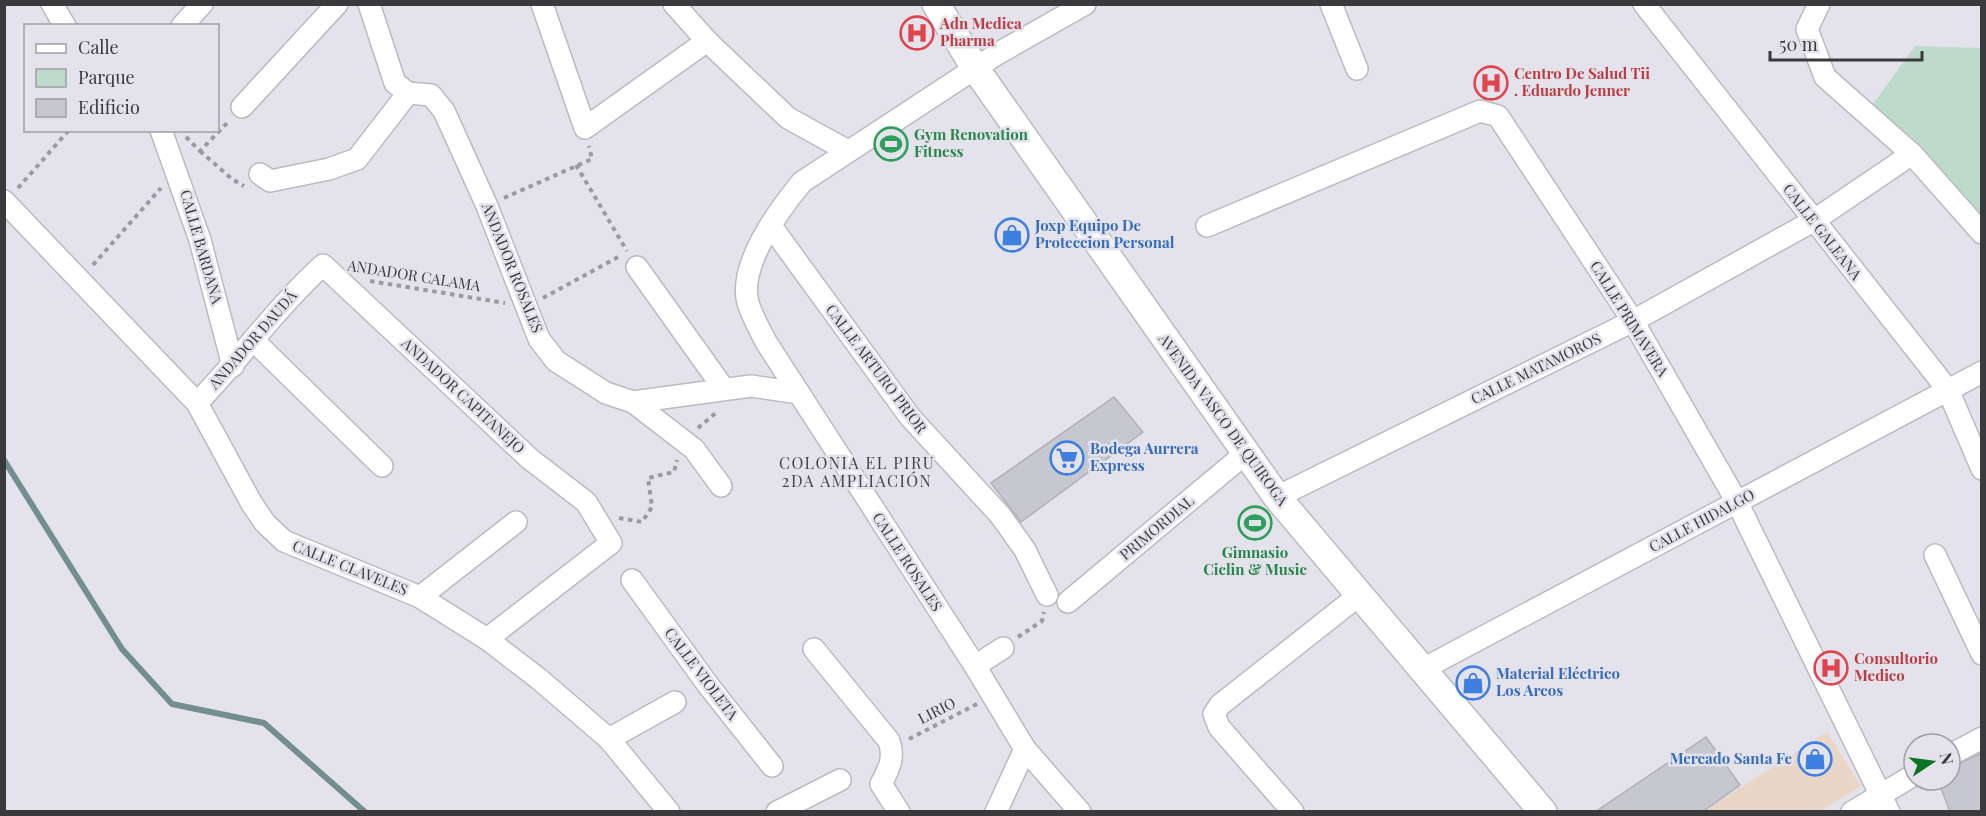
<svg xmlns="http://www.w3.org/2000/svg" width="1986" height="816" font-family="'Playfair Display',serif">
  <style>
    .commercial { fill: #ead6c7 }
    .green { fill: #bddaca }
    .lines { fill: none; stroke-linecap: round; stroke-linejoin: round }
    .stream { stroke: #738e8f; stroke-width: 6 }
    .building { fill: #c7c7cf; stroke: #b1b0b8; stroke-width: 1.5 }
    .minor-casing { stroke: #bbbac2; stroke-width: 24 }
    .major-casing { stroke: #bbbac2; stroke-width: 30 }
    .path { stroke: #9b9a9f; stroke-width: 4; stroke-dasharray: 4.5 4.5; stroke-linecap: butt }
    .minor { stroke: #fff; stroke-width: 21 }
    .major { stroke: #fff; stroke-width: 27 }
    .labels { text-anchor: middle; stroke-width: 5; stroke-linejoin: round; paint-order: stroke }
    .health-label { font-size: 15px; font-weight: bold; fill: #be3a42; stroke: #e4e3eb; text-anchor: start }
    .leisure-label { font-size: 15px; font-weight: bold; fill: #27864d; stroke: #e4e3eb; text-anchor: start }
    .shop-label { font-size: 15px; font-weight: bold; fill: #366cbe; stroke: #e4e3eb; text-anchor: start }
    .street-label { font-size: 15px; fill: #3a393c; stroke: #e4e3eb }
    .neighbourhood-label { font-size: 16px; letter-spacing: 1.5px; fill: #424147; stroke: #e4e3eb }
  </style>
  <rect width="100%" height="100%" fill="#e4e3eb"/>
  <polygon class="commercial" points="1827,732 1861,786 1821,811 1704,811"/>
  <polygon class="green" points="1915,46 1981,48 1981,214 1914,139 1871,107"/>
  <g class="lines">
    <polyline class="stream" points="4,460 122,649 172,704 264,723 365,812"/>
  </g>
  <g class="building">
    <polygon points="1114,397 1143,432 1021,522 991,483"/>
    <polygon points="1706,737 1740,785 1702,812 1595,812"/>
    <polygon points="1982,753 1982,812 1950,812 1938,780 1950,780 1950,768"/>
  </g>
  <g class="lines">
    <defs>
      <g id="minor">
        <polyline points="52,4 65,26"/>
        <polyline points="369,4 395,83 408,93"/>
        <polyline points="542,4 585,128 707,41"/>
        <polyline points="674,4 707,41 788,118 848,151"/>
        <polyline points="1331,4 1357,69"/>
        <polyline points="1644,4 1948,390 1982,469"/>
        <polyline points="1819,4 1807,29 1825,77 1912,154 1982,233"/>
        <polyline points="182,26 202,4"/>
        <polyline points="408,93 431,95 444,111 487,206 539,339 556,361 606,393 633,402 751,386 799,393"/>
        <polyline points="242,107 337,4"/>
        <polyline points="161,130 200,240 233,366"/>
        <polyline points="260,174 270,181 329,169 357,159 408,93"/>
        <polyline points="4,201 197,403 252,504 265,523 284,541 420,597 487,639 539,679 609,739 669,812"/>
        <polyline points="771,226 910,417 1000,515 1025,550 1047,595"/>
        <polyline points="1207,226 1480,111 1498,116 1633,321 1737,502 1889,812"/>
        <polyline points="637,267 724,389"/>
        <polyline points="253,340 382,466"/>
        <polyline points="633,402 694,449 721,486"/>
        <path d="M197 403C241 358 277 307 323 265L530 459 586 502 611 543 487 639"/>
        <polyline points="1277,497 1633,321 1813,221 1912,154"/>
        <polyline points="1935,555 1982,654"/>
        <polyline points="632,580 708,685 772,766"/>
        <polyline points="420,597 516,522"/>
        <polyline points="1068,602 1246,453"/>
        <path d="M814 649 889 741C895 757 889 769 881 784L899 812"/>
        <polyline points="975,666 1003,648"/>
        <polyline points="1421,670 1982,372"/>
        <polyline points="609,739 675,702"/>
        <polyline points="1950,755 1982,738"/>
        <polyline points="777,812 840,780"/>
        <polyline points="996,812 1025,749"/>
        <path d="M1080 812 1025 749 975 666 766 342C760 330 752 316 748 303 738 265 779 210 802 182L997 54 1085 4"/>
        <polyline points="1293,812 1219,727 1214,714 1220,705 1358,596"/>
        <polyline points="1852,812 1914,775"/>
      </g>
      <polyline id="major" points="936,4 975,68 1277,497 1543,812"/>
    </defs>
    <use href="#minor" class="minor-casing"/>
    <use href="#major" class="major-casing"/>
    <g class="path">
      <polyline points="186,137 200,151 229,121"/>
      <polyline points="200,151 232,179 244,186"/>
      <polyline points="576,165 627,251"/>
      <polyline points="18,188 69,130"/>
      <polyline points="504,198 592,159 589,146"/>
      <polyline points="93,265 161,188"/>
      <polyline points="370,281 505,303"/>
      <polyline points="543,298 620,256"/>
      <polyline points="698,428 718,411"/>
      <polyline points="619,518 642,522 652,507 648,478 674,472 677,460"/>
      <polyline points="1018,637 1042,621 1044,612"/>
      <polyline points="909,739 977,704"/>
    </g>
    <use href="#minor" class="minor"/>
    <use href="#major" class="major"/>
  </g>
  <defs>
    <symbol id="hospital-ring" viewBox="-11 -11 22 22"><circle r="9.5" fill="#e4e3eb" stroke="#e0444e" stroke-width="1.5"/><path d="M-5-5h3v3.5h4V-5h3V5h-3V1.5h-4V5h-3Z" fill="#e0444e"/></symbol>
    <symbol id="stadium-ring" viewBox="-11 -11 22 22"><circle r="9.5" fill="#e4e3eb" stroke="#2e9e5b" stroke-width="1.5"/><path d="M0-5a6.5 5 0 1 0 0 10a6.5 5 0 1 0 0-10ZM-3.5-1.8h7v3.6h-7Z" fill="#2e9e5b"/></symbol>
    <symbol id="shop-ring" viewBox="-11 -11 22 22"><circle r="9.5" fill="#e4e3eb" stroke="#3f7fe0" stroke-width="1.5"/><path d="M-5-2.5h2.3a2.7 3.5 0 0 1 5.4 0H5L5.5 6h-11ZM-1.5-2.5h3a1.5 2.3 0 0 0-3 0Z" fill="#3f7fe0"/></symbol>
    <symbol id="supermarket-ring" viewBox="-11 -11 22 22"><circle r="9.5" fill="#e4e3eb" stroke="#3f7fe0" stroke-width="1.5"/><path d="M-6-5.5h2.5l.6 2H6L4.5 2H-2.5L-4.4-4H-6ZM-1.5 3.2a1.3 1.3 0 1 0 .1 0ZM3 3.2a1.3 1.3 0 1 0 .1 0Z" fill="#3f7fe0"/></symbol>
  </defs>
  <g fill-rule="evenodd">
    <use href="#hospital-ring" x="898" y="14" width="38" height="38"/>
    <use href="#hospital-ring" x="1472" y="64" width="38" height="38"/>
    <use href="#stadium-ring" x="872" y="125" width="38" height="38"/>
    <use href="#shop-ring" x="993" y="216" width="38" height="38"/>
    <use href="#supermarket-ring" x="1048" y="439" width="38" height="38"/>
    <use href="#stadium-ring" x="1236" y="504" width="38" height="38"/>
    <use href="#hospital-ring" x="1812" y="649" width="38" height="38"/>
    <use href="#shop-ring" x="1454" y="664" width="38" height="38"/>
    <use href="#shop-ring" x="1796" y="740" width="38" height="38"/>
  </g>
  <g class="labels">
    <g class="health-label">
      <text x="940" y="29">Adn Medica<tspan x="940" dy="17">Pharma</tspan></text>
      <text x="1514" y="79">Centro De Salud Tii<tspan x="1514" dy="17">. Eduardo Jenner</tspan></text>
      <text x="1854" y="664">C0nsultorio<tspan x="1854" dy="17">Medico</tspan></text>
    </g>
    <g class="leisure-label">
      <text x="914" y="140">Gym Renovation<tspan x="914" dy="17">Fitness</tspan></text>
      <text x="1255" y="558" text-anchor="middle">Gimnasio<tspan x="1255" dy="17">Ciclin &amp; Music</tspan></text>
    </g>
    <g class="shop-label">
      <text x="1035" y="231">Joxp Equipo De<tspan x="1035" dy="17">Proteccion Personal</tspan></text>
      <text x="1090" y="454">Bodega Aurrera<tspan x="1090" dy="17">Express</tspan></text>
      <text x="1496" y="679">Material Eléctrico<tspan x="1496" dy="17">Los Arcos</tspan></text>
      <text x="1792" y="764" text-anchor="end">Mercado Santa Fe</text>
    </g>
    <g class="street-label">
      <text transform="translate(1822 232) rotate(52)" y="5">CALLE GALEANA</text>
      <text transform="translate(201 247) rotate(74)" y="5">CALLE BARDANA</text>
      <text transform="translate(512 268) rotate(68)" y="5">ANDADOR ROSALES</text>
      <text transform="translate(414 276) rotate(9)" y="5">ANDADOR CALAMA</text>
      <text transform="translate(1629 319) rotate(58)" y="5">CALLE PRIMAVERA</text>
      <text transform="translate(253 340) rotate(-49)" y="5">ANDADOR DAUDÁ</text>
      <text transform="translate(876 369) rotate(53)" y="5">CALLE ARTURO PRIOR</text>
      <text transform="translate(1536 369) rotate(-26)" y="5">CALLE MATAMOROS</text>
      <text transform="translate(463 396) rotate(43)" y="5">ANDADOR CAPITANEJO</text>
      <text transform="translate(1223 420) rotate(54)" y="5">AVENIDA VASCO DE QUIROGA</text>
      <text transform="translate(1702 521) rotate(-28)" y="5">CALLE HIDALGO</text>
      <text transform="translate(1157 528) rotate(-40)" y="5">PRIMORDIAL</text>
      <text transform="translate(907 562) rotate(57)" y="5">CALLE ROSALES</text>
      <text transform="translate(350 568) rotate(22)" y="5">CALLE CLAVELES</text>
      <text transform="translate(701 674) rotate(53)" y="5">CALLE VIOLETA</text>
      <text transform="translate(937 711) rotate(-27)" y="5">LIRIO</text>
    </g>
    <g class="neighbourhood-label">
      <text x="857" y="469">COLONIA EL PIRU<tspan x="857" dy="18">2DA AMPLIACIÓN</tspan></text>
    </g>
  </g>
  <rect width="1986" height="816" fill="none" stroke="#3a393c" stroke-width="12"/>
  <rect x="24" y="24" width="195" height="108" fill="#e4e3eb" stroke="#a09fa5" stroke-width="1.5"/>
  <rect x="36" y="44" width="30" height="9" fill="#ffffff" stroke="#a09fa5" stroke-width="1.5"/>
  <text x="78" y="54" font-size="18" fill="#3a393c">Calle</text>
  <rect x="36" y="69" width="30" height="18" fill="#bddaca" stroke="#a09fa5" stroke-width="1.5"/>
  <text x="78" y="84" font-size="18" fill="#3a393c">Parque</text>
  <rect x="36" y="99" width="30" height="18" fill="#c7c7cf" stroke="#a09fa5" stroke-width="1.5"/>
  <text x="78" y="114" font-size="18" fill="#3a393c">Edificio</text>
  <g transform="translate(1932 762) rotate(77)"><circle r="28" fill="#e4e3eb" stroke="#a09fa5" stroke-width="1.5"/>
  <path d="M0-4.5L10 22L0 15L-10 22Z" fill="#0a7425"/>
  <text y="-9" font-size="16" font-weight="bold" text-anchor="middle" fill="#3a393c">N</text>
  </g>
  <path d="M1770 51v9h152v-9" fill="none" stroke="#3a393c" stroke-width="3"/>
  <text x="1779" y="51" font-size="18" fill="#3a393c" stroke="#e4e3eb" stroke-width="4.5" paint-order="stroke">50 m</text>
</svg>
